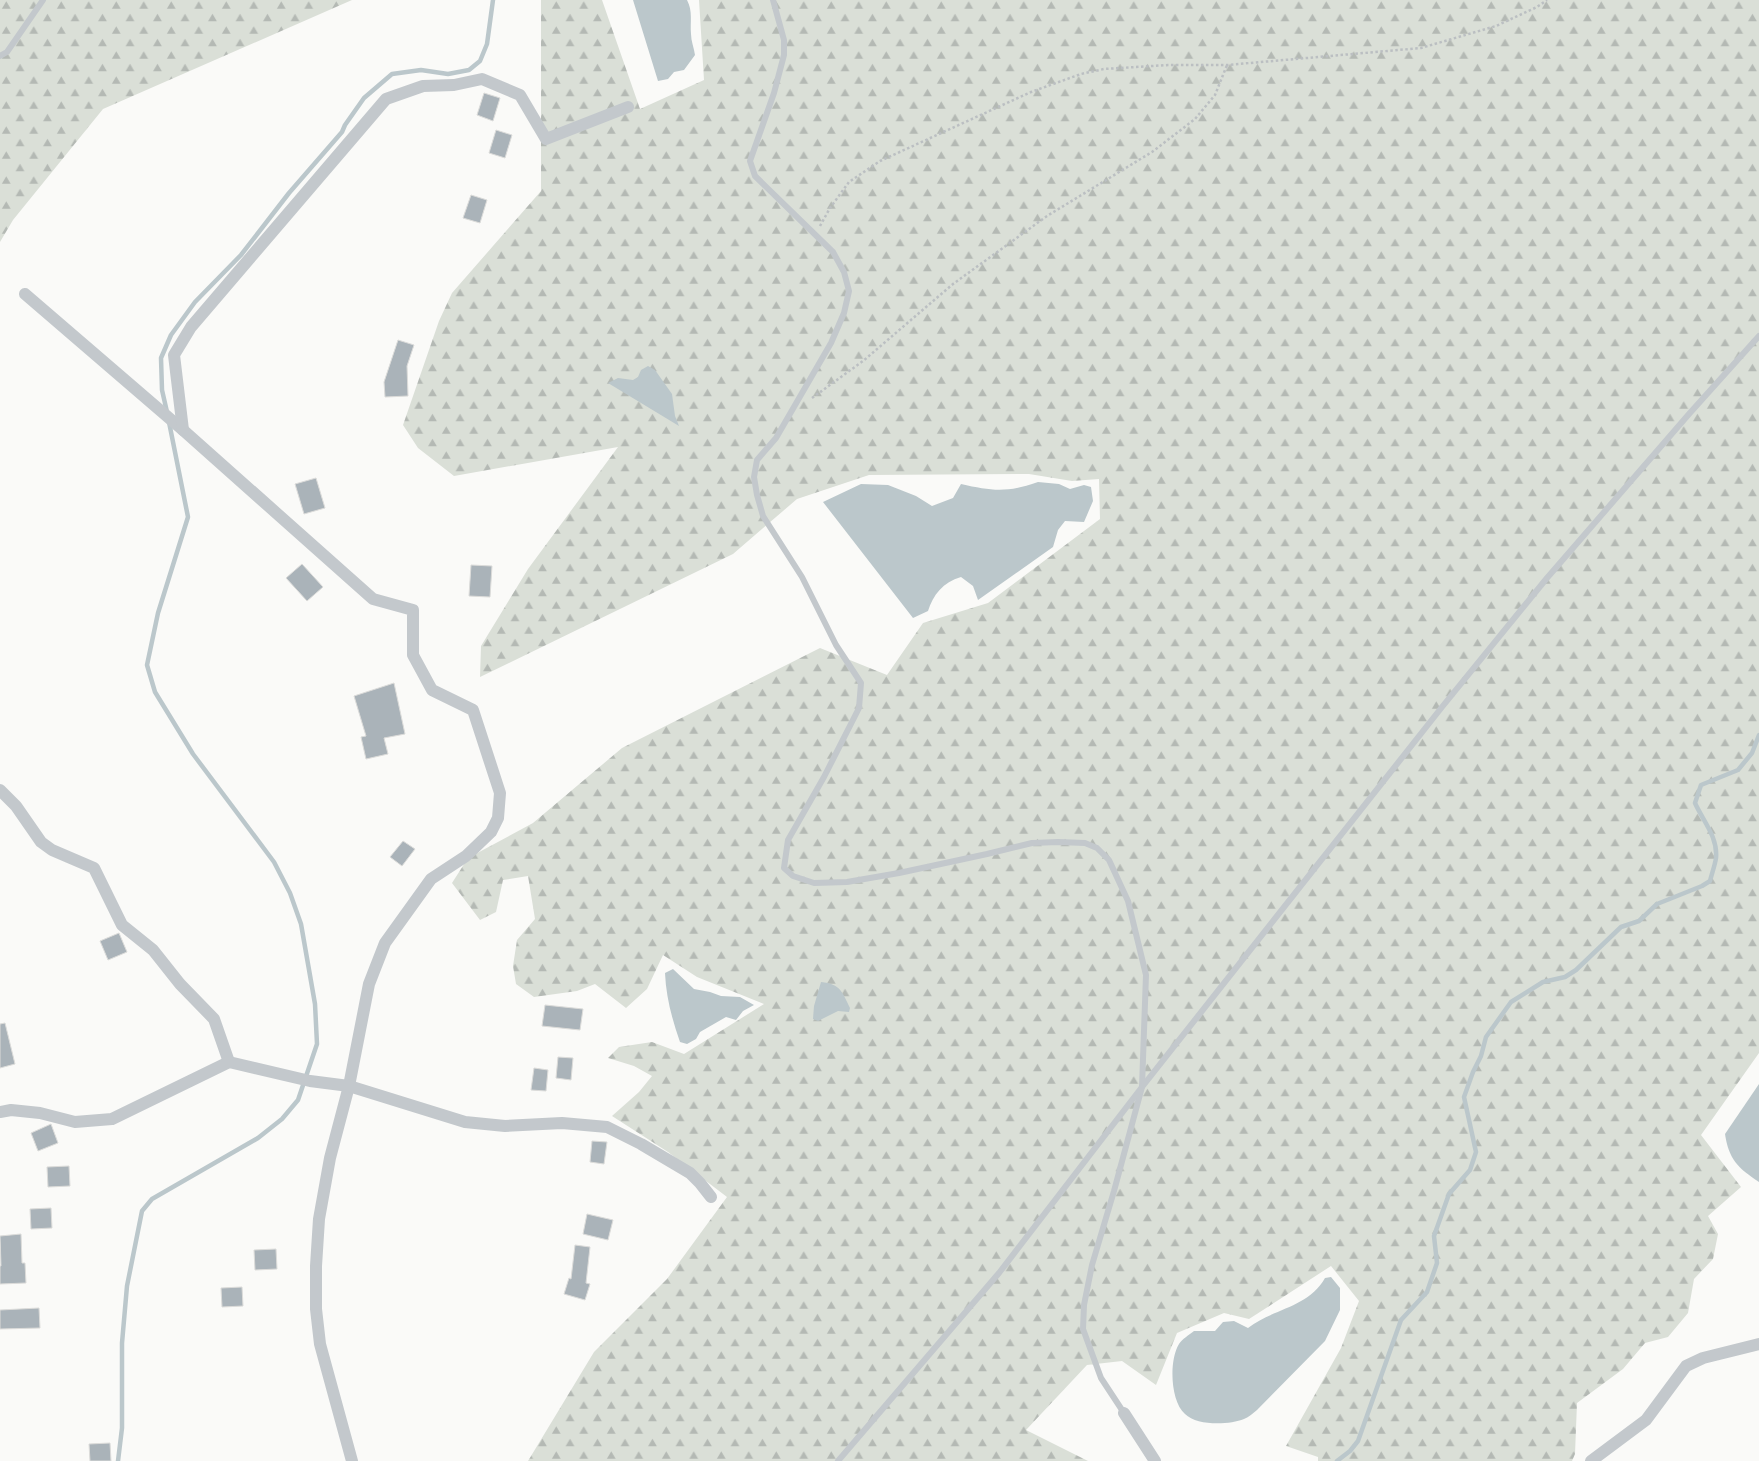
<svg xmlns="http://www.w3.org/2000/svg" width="1759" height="1461" font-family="'Fira Sans',sans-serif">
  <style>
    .forest { fill: url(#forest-firs) }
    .water { fill: #bbc7cb }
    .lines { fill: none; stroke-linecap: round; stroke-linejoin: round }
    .stream { stroke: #bbc7cb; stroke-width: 4.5 }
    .building { fill: #aab3b9; stroke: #dcdcda }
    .path { stroke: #bbbfc2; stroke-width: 2.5; stroke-dasharray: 2.5 2.5; stroke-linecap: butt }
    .service { stroke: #c3c8cc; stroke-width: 6 }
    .minor { stroke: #c3c8cc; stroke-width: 12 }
  </style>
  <defs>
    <pattern id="forest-firs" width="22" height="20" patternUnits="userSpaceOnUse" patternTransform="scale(1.25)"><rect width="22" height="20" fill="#dadfd7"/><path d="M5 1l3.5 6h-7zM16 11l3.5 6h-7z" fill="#b4b9b4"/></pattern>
  </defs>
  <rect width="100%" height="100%" fill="#fafaf8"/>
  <g class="forest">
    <polygon points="0,0 352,0 103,109 13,220 0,242"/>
    <polygon points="541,0 602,0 640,109 704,80 699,0 1759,0 1759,1053 1701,1135 1741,1187 1708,1216 1718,1234 1713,1259 1694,1279 1688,1313 1668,1337 1645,1343 1623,1369 1577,1403 1575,1454 1572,1461 1318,1461 1318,1457 1286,1446 1341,1348 1359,1301 1331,1266 1249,1319 1224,1313 1177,1333 1156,1385 1122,1361 1087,1365 1026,1430 1088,1461 528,1461 594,1352 667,1279 727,1197 668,1152 612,1116 639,1092 652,1076 634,1066 608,1058 619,1047 652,1042 684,1054 764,1004 697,977 663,955 647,989 626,1008 595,984 577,991 534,997 516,984 513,966 517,940 535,919 528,876 503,880 496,912 480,920 452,883 468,858 533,823 622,748 820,648 887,675 923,623 988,603 1100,519 1099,479 1072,481 1029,474 869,475 797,499 733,554 480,677 481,646 528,569 618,447 454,476 418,448 403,425 439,321 452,293 541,191"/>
  </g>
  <g class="water">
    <path d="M633 0H687C693 11 690 22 691 34 691 41 694 48 695 55L684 70 674 72 668 79 658 81Z"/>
    <polygon points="648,366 655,370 672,394 675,416 679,426 608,383 618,378 633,380 638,377 641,370"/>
    <path d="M1038 482 1059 484 1070 489 1084 485 1091 487 1093 501 1084 522 1065 521 1058 530 1053 547 978 600 973 586 961 577C943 582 933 595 928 611L913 618 823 502 861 484 888 485 916 496 932 506 953 498 961 484C992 491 1007 493 1038 482Z"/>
    <path d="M673 969 694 989 710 992 721 996 740 997 754 1005 743 1011 736 1020 726 1017 700 1032 696 1039 687 1044 680 1042C672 1019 666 997 665 973Z"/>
    <path d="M821 982C841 984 842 992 850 1008L849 1012 838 1011 818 1021 813 1019 814 1006Z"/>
    <path d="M1759 1084V1182C1738 1168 1729 1160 1725 1134Z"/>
    <path d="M1331 1277 1340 1288V1310L1325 1341 1257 1410C1253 1413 1249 1417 1244 1419 1229 1425 1197 1426 1185 1414 1170 1401 1169 1360 1179 1344 1182 1339 1189 1335 1194 1331H1215L1223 1322 1234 1321 1248 1328C1274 1308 1308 1308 1325 1278Z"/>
  </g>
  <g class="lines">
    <g class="stream">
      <polyline points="167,412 162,390 161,358 171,335 195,302 241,255 289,193 342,132 345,125 364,98 392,74 421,70 448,74 469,70 480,61 487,44 493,0"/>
      <polyline points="118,1461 122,1428 122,1343 127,1286 142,1211 152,1199 258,1138 282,1119 298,1100 317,1044 315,1004 301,924 290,893 274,862 193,754 155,692 147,665 158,613 188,517 169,422"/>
      <path d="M1337 1461 1350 1451 1358 1441 1401 1320 1427 1292 1437 1263 1434 1236 1449 1194 1470 1170 1476 1152 1464 1097 1473 1072 1481 1056 1486 1037 1511 1002 1543 982 1565 977 1576 970 1621 927 1639 921 1657 904 1702 886 1710 881C1712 873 1715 865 1716 858 1718 837 1703 821 1695 803L1701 785 1738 770 1752 753 1759 735"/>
    </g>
  </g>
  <g class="building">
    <polygon points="484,93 500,98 493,121 477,115"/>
    <polygon points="496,130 512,135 505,158 489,153"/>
    <polygon points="471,195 487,200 480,223 463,218"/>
    <polygon points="398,340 414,345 407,366 408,396 385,397 384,382"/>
    <polygon points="316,478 325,508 304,514 295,484"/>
    <polygon points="302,564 323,587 307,601 286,578"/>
    <polygon points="471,565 492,566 490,597 469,596"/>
    <polygon points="394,683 405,734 384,738 388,754 366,759 361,737 366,736 354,696"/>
    <polygon points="403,841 415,849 402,866 390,857"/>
    <polygon points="119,933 127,952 108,960 100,941"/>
    <polygon points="545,1005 583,1009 580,1030 542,1026"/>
    <polygon points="5,1023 15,1064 0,1068 0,1024"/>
    <polygon points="558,1057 573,1058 571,1080 556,1078"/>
    <polygon points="534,1068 548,1070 546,1091 531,1090"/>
    <polygon points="51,1124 58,1143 38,1151 31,1133"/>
    <polygon points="592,1141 607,1142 604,1164 590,1162"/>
    <polygon points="69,1166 70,1186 48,1187 47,1167"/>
    <polygon points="51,1208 52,1228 31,1229 30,1209"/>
    <polygon points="587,1214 613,1220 608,1240 583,1234"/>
    <polygon points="21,1234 22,1263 25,1263 26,1283 0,1284 0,1266 1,1266 0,1236"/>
    <polygon points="575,1245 590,1247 586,1283 590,1284 585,1300 564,1294 569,1278 571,1279"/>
    <polygon points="276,1249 277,1269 255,1270 254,1250"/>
    <polygon points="242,1287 243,1306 222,1307 221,1288"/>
    <polygon points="39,1308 40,1328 0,1329 0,1310"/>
    <polygon points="110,1443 111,1461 90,1461 89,1444"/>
  </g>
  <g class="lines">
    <g class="path">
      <polyline points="820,226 830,208 849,182 880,161 1031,92 1081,74 1104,69 1168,65 1227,65 1421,48 1496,26 1537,7 1547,0"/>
      <polyline points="812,398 863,361 953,284 1047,216 1152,152 1195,119 1215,95 1227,65"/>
    </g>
    <g class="service">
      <polyline points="773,0 784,40 784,55 774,93 750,161 755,176 833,252 844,272 849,291 844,313 831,343 776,438 757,460 754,477 757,495 763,516 802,577 836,645 861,683 859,708 824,777 788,840 784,868 793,876 814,883 847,882 899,873 987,854 1032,843 1058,842 1085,843 1097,848 1109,860 1128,901 1146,975 1142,1087 1114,1191 1092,1265 1084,1305 1083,1329 1101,1378 1124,1413"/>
      <polyline points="0,56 7,52 43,0"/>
      <polyline points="838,1461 999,1273 1142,1087 1442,707 1547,578 1689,414 1759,336"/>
    </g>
    <g class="minor">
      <polyline points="25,294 183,430 373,599 413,610 413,655 432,690 473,710 500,793 498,818 491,832 466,856 431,879 385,943 369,984 349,1086 330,1158 319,1219 316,1266 316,1309 320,1344 352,1461"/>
      <polyline points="183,430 174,355 191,327 386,99 423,86 454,85 482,79 520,95 546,139 628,107"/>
      <polyline points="0,790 16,806 41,842 52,850 94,868 122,925 153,950 180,984 214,1019 229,1062"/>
      <polyline points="0,1112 11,1110 40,1113 75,1122 112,1119 229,1062 310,1081 349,1086 465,1122 505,1126 562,1123 607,1127 641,1144 690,1173 700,1183 711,1197"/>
      <polyline points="1124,1413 1155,1461"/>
      <polyline points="1591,1461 1646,1420 1686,1366 1703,1358 1759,1344"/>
    </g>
  </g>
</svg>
